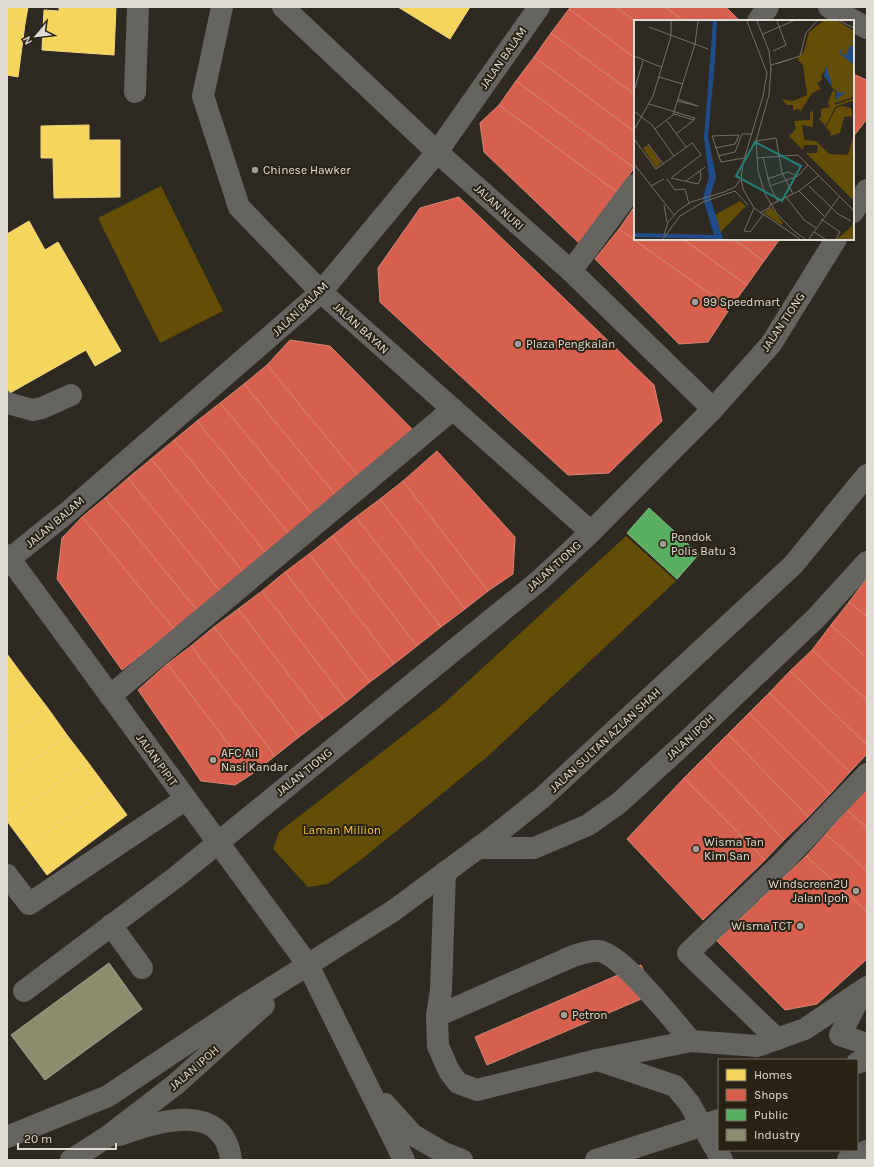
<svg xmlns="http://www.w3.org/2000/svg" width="874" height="1167" font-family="Karla,sans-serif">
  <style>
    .green { fill: #644d05 }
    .homes { fill: #f6d55c; stroke: #f0d780 }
    .shops { fill: #d6604d; stroke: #d98575 }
    .public { fill: #5aae61; stroke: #82bc83 }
    .industry { fill: #8c8c6e; stroke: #a6a48c }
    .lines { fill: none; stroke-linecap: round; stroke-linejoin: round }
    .minor { stroke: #656461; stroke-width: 22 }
    .major { stroke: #66645e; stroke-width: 22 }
    .poi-dot { fill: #a29e95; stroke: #292214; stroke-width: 1.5 }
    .labels { text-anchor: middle; stroke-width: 4; stroke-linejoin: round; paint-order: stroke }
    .street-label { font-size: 12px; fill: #e1dcd3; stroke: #292214 }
    .poi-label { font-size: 12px; fill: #e1dcd3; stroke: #292214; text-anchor: start }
    .park-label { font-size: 12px; fill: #f6c33d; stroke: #292214 }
    .inset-road { fill: none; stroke: #767169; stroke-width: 1 }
    .view { fill: #248078; fill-opacity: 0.15; stroke: #248078; stroke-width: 2 }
    .inset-edge { fill: none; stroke: #e1dcd3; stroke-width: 2 }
  </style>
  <rect width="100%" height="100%" fill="#2e2a22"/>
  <g class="green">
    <polygon points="161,186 223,311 160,343 98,218"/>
    <polygon points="626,536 676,581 487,757 362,859 328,884 308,887 273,849 279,832 440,707"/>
  </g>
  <g class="homes">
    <polygon points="7,7 28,7 25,24 7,21"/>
    <polygon points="59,7 116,7 114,55 42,50 44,10 59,11"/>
    <polygon points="398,7 470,7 450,39"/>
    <polygon points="7,21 25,24 18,77 7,75"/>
    <polygon points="89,125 89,140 120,140 120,197 54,198 53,158 41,158 41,126"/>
    <polygon points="29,221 45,250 58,242 121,351 95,366 86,350 10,393 7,387 7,234"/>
    <polygon points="7,654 27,681 7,695"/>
    <polygon points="27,681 47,707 7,737 7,695"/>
    <polygon points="47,707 67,735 7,779 7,737"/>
    <polygon points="67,735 87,761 7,821 7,779"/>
    <polygon points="87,761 107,788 27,848 7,821"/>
    <polygon points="107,788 127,815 47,875 27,848"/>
  </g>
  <g class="shops">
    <polygon points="571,7 616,7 635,21 635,58 569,9"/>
    <polygon points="616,7 665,7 684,21 635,21"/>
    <polygon points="665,7 726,7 740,21 684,21"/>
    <polygon points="569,9 635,58 635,95 551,33"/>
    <polygon points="551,33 635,95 635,132 534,57"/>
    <polygon points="534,57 635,132 634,168 516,81"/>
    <polygon points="853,74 867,80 867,119 853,137"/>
    <polygon points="516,81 634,168 617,192 499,105"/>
    <polygon points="499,105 617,192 580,244 484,152 480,123"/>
    <polygon points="459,197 654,385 662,421 609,473 568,475 380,302 378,268 420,208"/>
    <polygon points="635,206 635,239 683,239 747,285 730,308 619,229"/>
    <polygon points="619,229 730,308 708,342 679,344 595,259"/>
    <polygon points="683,239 733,239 764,261 747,285"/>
    <polygon points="733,239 780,239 764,261"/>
    <polygon points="290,340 330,346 415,432 359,477 267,365"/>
    <polygon points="267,365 359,477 336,496 244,384"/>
    <polygon points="244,384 336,496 312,514 220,403"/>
    <polygon points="220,403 312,514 289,534 197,421"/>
    <polygon points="197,421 289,534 266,553 174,440"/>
    <polygon points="174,440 266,553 243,572 151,459"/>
    <polygon points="437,451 515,537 513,574 488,591 403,481"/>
    <polygon points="151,459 243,572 220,591 128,478"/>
    <polygon points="128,478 220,591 197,610 105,498"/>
    <polygon points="403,481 488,591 465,609 380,499"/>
    <polygon points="105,498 197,610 174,629 82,517"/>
    <polygon points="380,499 465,609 441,627 356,517"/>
    <polygon points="82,517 174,629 122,670 57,579 62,538"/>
    <polygon points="356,517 441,627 417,646 332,536"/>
    <polygon points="332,536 417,646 394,664 309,554"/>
    <polygon points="309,554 394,664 370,682 285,572"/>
    <polygon points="285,572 370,682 347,701 262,591"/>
    <polygon points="867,578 867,617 849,602"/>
    <polygon points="262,591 347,701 323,719 238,609"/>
    <polygon points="849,602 867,617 867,658 831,625"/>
    <polygon points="238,609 323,719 299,737 214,627"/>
    <polygon points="831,625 867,658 867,700 812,650"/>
    <polygon points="214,627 299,737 275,756 191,646"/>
    <polygon points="191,646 275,756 252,774 167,664"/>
    <polygon points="812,650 867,700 867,745 790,671"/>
    <polygon points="167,664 252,774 235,785 201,781 138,690"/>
    <polygon points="790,671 867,745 867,754 850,772 769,693"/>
    <polygon points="769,693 850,772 830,794 749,713"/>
    <polygon points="749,713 830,794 808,817 728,734"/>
    <polygon points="728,734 808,817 784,840 705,757"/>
    <polygon points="705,757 784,840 765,860 684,778"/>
    <polygon points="684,778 765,860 703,920 627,839"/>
    <polygon points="865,790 867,792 867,828 847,810"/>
    <polygon points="847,810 867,828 867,871 826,834"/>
    <polygon points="826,834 867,871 867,912 806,856"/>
    <polygon points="806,856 867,912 867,959 817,1004 785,1010 717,941"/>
    <polygon points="641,965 653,994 487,1065 475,1037"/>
  </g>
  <polygon class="public" points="649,508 699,554 677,579 627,533"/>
  <polygon class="industry" points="109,963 142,1009 45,1080 11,1035"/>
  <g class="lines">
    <g class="minor">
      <polyline points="222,7 203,96 239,207 321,292 591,532"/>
      <polyline points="283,7 437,152 571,271 713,409"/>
      <polyline points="829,7 867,28"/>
      <polyline points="758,21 768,7"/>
      <polyline points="135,92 138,7"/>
      <polyline points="853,212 867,190"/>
      <polyline points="571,271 635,185"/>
      <polyline points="7,403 33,410 42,408 71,395"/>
      <polyline points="7,555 308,965"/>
      <polyline points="7,561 69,511 321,292 437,152 539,7"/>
      <polyline points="110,696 453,409"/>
      <polyline points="478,848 534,848 588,825 619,803 688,740 816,618 867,562"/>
      <polyline points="445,872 441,990 437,1016 438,1046 449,1071 458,1083 477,1090 597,1060 691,1041 757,1046 805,1029 867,987"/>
      <polyline points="7,875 29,904 186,799"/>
      <polyline points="111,925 142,968"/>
      <polyline points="24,991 176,877 540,580 591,532 713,409 771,344 836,239"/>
      <polyline points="862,993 840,1035 867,1044"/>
      <path d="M437 1016 571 957C580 954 588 950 598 951 622 953 674 1022 691 1041"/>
      <polyline points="777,1039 688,953 780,865 867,774"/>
      <polyline points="598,1060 675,1086 689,1103 722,1160"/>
      <polyline points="848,1160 867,1151"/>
    </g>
    <g class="major">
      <polyline points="308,965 404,1160"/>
      <polyline points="857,1063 867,1059"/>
      <polyline points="385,1104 413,1135 444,1153 462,1160"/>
      <path d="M120 1135C157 1121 224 1100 231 1160"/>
      <polyline points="7,1137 108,1096 244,1005 393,911 493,837 543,797 793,565 867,475"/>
      <polyline points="71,1160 107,1137 176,1084 264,1005"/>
      <polyline points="596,1160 719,1120"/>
    </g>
  </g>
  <g class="poi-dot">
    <circle cx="255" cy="170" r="4"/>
    <circle cx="695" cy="302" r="4"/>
    <circle cx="518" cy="344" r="4"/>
    <circle cx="663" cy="544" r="4"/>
    <circle cx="213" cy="760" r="4"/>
    <circle cx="696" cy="849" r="4"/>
    <circle cx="856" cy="891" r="4"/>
    <circle cx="800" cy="926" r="4"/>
    <circle cx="564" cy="1015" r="4"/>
  </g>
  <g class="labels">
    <g class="street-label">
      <text transform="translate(503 58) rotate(-55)" y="4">JALAN BALAM</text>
      <text transform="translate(499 207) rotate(42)" y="4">JALAN NURI</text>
      <text transform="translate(300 309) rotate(-44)" y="4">JALAN BALAM</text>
      <text transform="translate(783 322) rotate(-56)" y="4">JALAN TIONG</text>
      <text transform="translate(361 328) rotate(42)" y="4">JALAN BAYAN</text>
      <text transform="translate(55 522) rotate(-40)" y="4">JALAN BALAM</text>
      <text transform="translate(554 566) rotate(-42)" y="4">JALAN TIONG</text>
      <text transform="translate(690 737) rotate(-43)" y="4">JALAN IPOH</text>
      <text transform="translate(605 740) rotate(-43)" y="4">JALAN SULTAN AZLAN SHAH</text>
      <text transform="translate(157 760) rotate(54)" y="4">JALAN PIPIT</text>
      <text transform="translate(304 772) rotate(-39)" y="4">JALAN TIONG</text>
      <text transform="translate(194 1068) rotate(-41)" y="4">JALAN IPOH</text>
    </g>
    <g class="poi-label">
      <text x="263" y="174">Chinese Hawker</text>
      <text x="703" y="306">99 Speedmart</text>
      <text x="526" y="348">Plaza Pengkalan</text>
      <text x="671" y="541">Pondok<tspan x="671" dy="14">Polis Batu 3</tspan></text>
      <text x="221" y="757">AFC Ali<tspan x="221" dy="14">Nasi Kandar</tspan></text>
      <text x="704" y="846">Wisma Tan<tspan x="704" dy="14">Kim San</tspan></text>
      <text x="848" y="888" text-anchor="end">Windscreen2U<tspan x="848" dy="14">Jalan Ipoh</tspan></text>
      <text x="792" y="930" text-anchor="end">Wisma TCT</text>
      <text x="572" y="1019">Petron</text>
    </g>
    <g class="park-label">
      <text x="342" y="834">Laman Million</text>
    </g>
  </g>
  <g transform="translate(634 20)">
    <rect width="220" height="220" fill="#2e2a22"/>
    <path d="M189 1H204L220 11V77L201 83V81V85L220 78V83L217 81 201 87 192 106 184 98H187V89L196 87 194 82 199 70 202 73 201 79 205 74 198 68 193 55V46L188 55 187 51 188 60 183 63 187 69 178 73 166 92 165 89 159 90V85H153L148 79 159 81 173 75 169 45 163 39 170 31 175 12ZM207 86 217 88 219 96 210 97 206 113 196 116 197 112 192 108 202 88ZM179 91V107L168 105 170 120 182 121 195 134 214 135 220 113V181L172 133H183L184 125H170L169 130 155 116 162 109 160 101 176 100V92ZM14 125 27 143 22 148 9 128ZM106 181 112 186 86 213 81 195ZM137 187 149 203 147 205 130 193ZM220 199V219H203L217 207Z" fill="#644d05"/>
    <path d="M79 1H83L81 42 74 116 82 157 76 177 89 219 0 217V213L80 215 69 178 75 157 70 118ZM216 25 220 27V45L205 33 208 27 207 34 213 35ZM192 46 199 68 205 73 212 72 202 80 203 73 190 56Z" fill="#204d89"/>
    <path class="inset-road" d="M113 1 133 53 129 76 109 143 107 159 109 169 120 188 166 219M123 1 135 31 137 50M206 1 220 8M15 7 74 29M129 14 159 1M139 31 152 25 143 1M0 36 27 47M142 44 166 36 172 13 183 1M137 45 157 39M137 48 135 75 122 121 124 151 131 174 143 194 160 211 171 219M25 57 49 64M0 71 9 41M43 81 64 86 44 79M15 84 61 98 60 100M0 91 18 105 40 136M40 94 60 100M33 101 52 127M21 109 39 95 61 24 64 1M0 110 19 76 37 16V1M42 114 60 100M78 116 105 115 101 124 81 128M78 116 87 142 110 138M0 119 22 149 58 123 67 135 38 157M122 121 142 118 148 153 159 174M14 124 29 144M84 136 101 132 108 114H118M129 137 136 166 144 182M122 138 164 135 220 191M0 144 40 195M37 158 64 164 67 158 66 151M33 159 41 170 51 169 55 184M133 159 154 152 163 156M52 161 71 147M17 166 30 159M136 166 164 156 174 145M175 166 204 194 217 201M165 171 190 196M90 172 101 167 106 160M152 177 170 200 182 208M138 184 165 171 184 156M30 185 33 202M120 188 110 211 116 212 129 195M126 193 135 188 137 183M187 199 206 212 202 219M180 212 191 219M30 215 34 202 45 190 57 182 90 172M29 219 46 196 69 182 101 171 114 185M175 219 205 177"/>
    <path class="view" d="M121 122 167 146 148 181 102 156Z"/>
    <rect width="220" height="220" class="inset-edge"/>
  </g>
  <rect width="874" height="1167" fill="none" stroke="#e1dcd3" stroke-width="16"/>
  <rect x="718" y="1059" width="140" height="92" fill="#292214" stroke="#736c60"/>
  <rect x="726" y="1069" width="20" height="12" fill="#f6d55c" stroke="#736c60"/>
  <text x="754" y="1079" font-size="12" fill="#e1dcd3">Homes</text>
  <rect x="726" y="1089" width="20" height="12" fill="#d6604d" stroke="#736c60"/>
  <text x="754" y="1099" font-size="12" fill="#e1dcd3">Shops</text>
  <rect x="726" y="1109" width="20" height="12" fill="#5aae61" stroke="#736c60"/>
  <text x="754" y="1119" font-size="12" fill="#e1dcd3">Public</text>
  <rect x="726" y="1129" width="20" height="12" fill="#8c8c6e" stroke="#736c60"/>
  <text x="754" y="1139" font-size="12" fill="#e1dcd3">Industry</text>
  <g transform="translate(36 36) rotate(242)" stroke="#292214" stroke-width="3" paint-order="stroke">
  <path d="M0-3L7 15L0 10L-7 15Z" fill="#e1dcd3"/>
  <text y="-6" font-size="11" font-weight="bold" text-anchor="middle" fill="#e1dcd3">N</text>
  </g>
  <path d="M18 1143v6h98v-6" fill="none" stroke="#e1dcd3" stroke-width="2"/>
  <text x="24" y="1143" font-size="12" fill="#e1dcd3" stroke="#292214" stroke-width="3" paint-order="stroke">20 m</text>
</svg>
